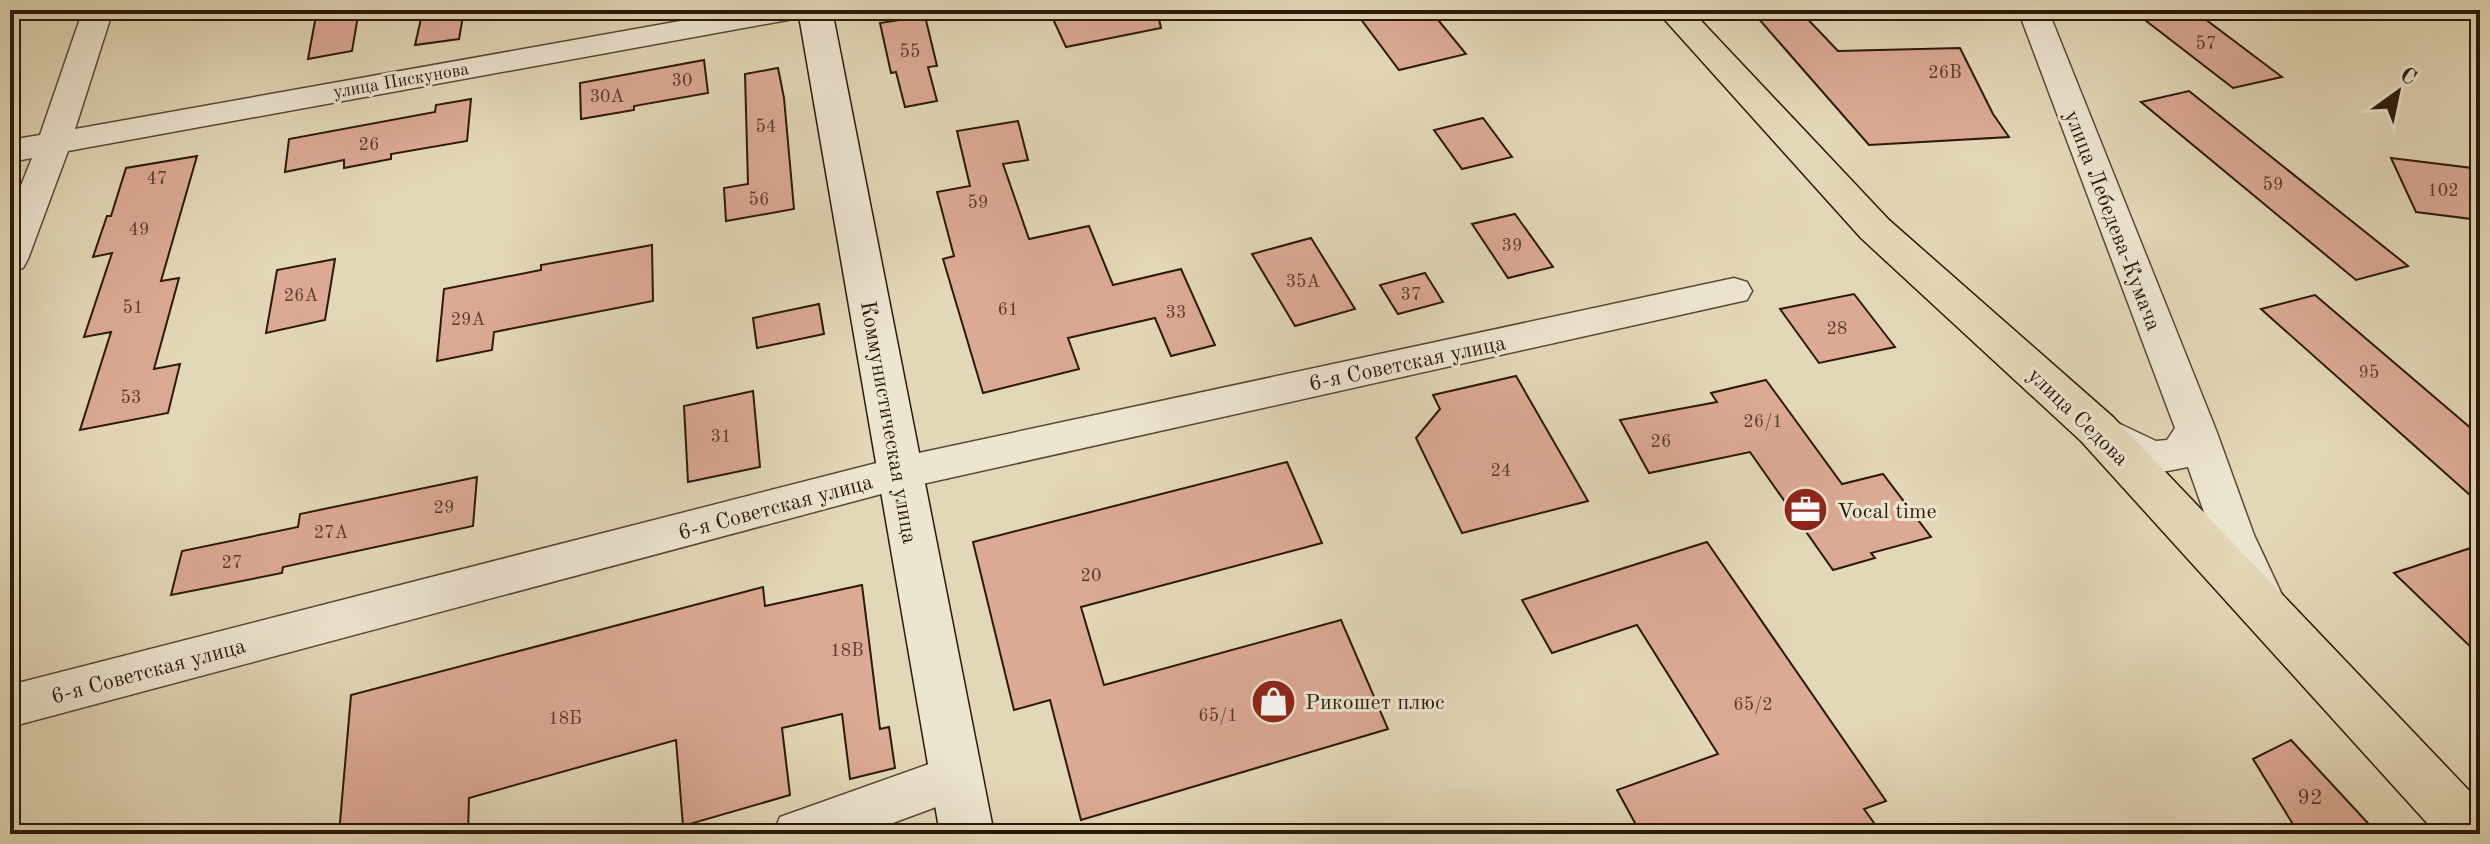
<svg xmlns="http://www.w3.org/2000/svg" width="2490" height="844" font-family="'Old Standard TT',serif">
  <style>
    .building { fill: #dca994; stroke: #2b190b; stroke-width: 2 }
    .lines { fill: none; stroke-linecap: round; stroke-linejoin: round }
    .street-casing { stroke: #594836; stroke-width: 3 }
    .secondary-casing { stroke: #2b190b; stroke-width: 3 }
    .primary-casing { stroke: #2b190b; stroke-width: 3 }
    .street { fill: #ece5d0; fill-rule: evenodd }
    .secondary { fill: #ece5d0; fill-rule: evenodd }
    .primary { fill: #e2d7b6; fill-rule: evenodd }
    .labels { text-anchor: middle; stroke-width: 6; stroke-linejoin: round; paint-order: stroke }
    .number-label { font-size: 18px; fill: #573d2d }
    .far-street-label { font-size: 18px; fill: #2b190b; stroke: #ece5d0 }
    .street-label { font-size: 22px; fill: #2b190b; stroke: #ece5d0 }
    .poi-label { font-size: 22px; fill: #2b190b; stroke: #ece5d0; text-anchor: start }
    .near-number-label { font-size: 22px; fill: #573d2d }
  </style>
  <rect width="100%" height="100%" fill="#e2d7b6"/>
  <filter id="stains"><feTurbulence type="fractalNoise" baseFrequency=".0025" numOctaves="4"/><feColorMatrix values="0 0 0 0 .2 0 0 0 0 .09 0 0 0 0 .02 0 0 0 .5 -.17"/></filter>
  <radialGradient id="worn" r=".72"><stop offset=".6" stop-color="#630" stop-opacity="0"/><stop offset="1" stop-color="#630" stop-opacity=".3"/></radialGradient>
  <g class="building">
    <polygon points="317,10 359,10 352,51 308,59"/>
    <polygon points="423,10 464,10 459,39 415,45"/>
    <polygon points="1100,10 1157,10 1161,28 1066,47 1053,19"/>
    <polygon points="1354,10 1430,10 1466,54 1399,70"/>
    <polygon points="1751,10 1799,10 1838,51 1960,48 1993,114 2009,137 1869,145"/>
    <polygon points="2132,10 2193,10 2282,77 2233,88"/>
    <polygon points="925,16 937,66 928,67 937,101 905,107 896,72 891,73 880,23"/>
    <polygon points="704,60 708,93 634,106 634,110 581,119 580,83"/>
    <polygon points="778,68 784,98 794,209 726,221 724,188 748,184 745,74"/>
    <polygon points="2189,91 2329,203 2408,266 2356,280 2141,102"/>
    <polygon points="471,99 467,141 391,154 391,159 344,168 344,160 285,172 289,139 435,112 436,105"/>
    <polygon points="1483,118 1512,157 1462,169 1434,130"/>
    <polygon points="1018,121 1028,160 1003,164 1029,239 1089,226 1113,285 1181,269 1215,345 1171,356 1155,318 1068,338 1079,369 983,393 943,259 954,256 937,192 970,186 957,131"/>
    <polygon points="197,156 161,281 179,278 154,369 180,364 168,413 80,430 111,332 84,337 112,253 93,257 107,216 111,216 126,168"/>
    <polygon points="2391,158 2480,169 2480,220 2416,212"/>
    <polygon points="1515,214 1553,267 1508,278 1472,224"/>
    <polygon points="1311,238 1355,309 1295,326 1252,254"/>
    <polygon points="652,245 653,301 494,332 492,350 437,361 444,289 541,270 541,265"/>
    <polygon points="335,259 325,320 266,333 277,270"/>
    <polygon points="1425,273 1443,302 1398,314 1380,285"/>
    <polygon points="1854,294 1895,347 1819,363 1780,309"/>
    <polygon points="2315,295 2480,436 2480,504 2261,309"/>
    <polygon points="819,304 824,334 757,348 753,318"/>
    <polygon points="1516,376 1588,501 1462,533 1416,438 1440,409 1433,395"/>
    <polygon points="1766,380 1842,484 1883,474 1931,537 1871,553 1875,558 1833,570 1750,452 1649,473 1620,420 1717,402 1711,393"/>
    <polygon points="753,391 760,467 688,482 684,406"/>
    <polygon points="1287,462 1322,543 1081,607 1104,685 1341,620 1388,729 1081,820 1050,700 1014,710 973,542"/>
    <polygon points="477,477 473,526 283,567 282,573 171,595 182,551 298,527 300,514"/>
    <polygon points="1707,542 1886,801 1864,809 1882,834 1641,834 1617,790 1718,754 1637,625 1552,653 1522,600"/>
    <polygon points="2480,545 2480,656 2394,573"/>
    <polygon points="862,585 880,729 889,727 895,768 850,779 842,714 782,728 790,795 683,826 676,740 469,798 468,834 339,834 351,695 763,587 765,606"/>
    <polygon points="2291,740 2378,834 2299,834 2253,759"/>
  </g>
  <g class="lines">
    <defs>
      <g id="street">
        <polygon points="83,10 113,10 75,129 742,10 808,10 804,16 793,19 68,151 28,259 23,268 10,271 10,213 32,158 10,162 10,140 40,135"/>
        <polygon points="2018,10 2048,10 2216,430 2254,535 2284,599 2278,612 2262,618 2246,612 2212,535 2188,467 2152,474 2138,469 2089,443 2083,432 2089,421 2103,416 2156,441 2167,440 2175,428"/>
        <polygon points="1734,278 1747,282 1752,291 1747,300 900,489 10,727 10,685 900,457"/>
        <polygon points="957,754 974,761 981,777 974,793 863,834 773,834 780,817"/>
      </g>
      <polygon id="secondary" points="798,10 832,10 994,834 940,834"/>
      <polygon id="primary" points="1656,10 1691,10 1889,220 2113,417 2480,802 2480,834 2437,834 2081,441 1861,238"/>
    </defs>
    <use href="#street" class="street-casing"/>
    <use href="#secondary" class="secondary-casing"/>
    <use href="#primary" class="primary-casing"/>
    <use href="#street" class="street"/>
    <use href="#secondary" class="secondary"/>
    <use href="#primary" class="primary"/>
  </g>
  <defs>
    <symbol id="office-disc" viewBox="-11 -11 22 22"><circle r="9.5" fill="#8f2418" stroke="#ece5d0"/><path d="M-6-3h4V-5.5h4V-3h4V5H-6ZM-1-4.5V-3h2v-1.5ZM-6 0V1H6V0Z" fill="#fff"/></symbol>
    <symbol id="shop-disc" viewBox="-11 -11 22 22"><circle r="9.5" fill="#8f2418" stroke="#ece5d0"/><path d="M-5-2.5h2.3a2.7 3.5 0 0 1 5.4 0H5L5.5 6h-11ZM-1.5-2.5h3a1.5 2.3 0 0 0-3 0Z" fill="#fff"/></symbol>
  </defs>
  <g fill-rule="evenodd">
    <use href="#office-disc" x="1780" y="484" width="51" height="51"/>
    <use href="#shop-disc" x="1248" y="676" width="51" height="51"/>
  </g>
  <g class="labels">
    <g class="number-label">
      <text x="2206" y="49">57</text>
      <text x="910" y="57">55</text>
      <text x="1945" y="78">26В</text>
      <text x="682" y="86">30</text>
      <text x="607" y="102">30А</text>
      <text x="766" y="132">54</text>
      <text x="369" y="150">26</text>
      <text x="157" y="184">47</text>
      <text x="2273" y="190">59</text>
      <text x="2443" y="196">102</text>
      <text x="759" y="205">56</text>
      <text x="978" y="208">59</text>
      <text x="139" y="235">49</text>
      <text x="1512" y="251">39</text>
      <text x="1303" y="287">35А</text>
      <text x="1411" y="300">37</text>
      <text x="301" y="301">26А</text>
      <text x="133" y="313">51</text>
      <text x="1008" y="315">61</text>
      <text x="1176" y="318">33</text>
      <text x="468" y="325">29А</text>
      <text x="1837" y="334">28</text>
      <text x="2369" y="378">95</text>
      <text x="131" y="403">53</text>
      <text x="1763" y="427">26/1</text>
      <text x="721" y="442">31</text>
      <text x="1661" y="447">26</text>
      <text x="1501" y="476">24</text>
      <text x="444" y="513">29</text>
      <text x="331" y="538">27А</text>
      <text x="232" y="568">27</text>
      <text x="1091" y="581">20</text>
      <text x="847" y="656">18В</text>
      <text x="1753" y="710">65/2</text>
      <text x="1218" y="721">65/1</text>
      <text x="565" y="724">18Б</text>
    </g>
    <g class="far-street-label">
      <text transform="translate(401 80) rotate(-10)" y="6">улица Пискунова</text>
    </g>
    <g class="street-label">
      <text transform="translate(2114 220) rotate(69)" y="8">улица Лебедева-Кумача</text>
      <text transform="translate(1407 362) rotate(-12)" y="8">6-я Советская улица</text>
      <text transform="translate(2079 416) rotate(44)" y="8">улица Седова</text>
      <text transform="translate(890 422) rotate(80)" y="8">Коммунистическая улица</text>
      <text transform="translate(775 506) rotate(-15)" y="8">6-я Советская улица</text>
      <text transform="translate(148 670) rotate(-15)" y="8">6-я Советская улица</text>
    </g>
    <g class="poi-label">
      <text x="1837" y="518">Vocal time</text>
      <text x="1305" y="709">Рикошет плюс</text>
    </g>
    <g class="near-number-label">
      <text x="2310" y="804">92</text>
    </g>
  </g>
  <rect width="2490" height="844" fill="none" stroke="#e2d7b6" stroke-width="40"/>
  <rect x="12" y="12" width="2466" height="820" fill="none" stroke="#2b190b" stroke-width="4"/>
  <rect x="20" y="20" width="2450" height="804" fill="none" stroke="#2b190b" stroke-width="2"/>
  <g transform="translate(2398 92) rotate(33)" stroke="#ece5d0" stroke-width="6" paint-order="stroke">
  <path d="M0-6L14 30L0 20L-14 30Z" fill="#2b190b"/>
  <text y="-12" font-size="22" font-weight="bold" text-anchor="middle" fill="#2b190b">С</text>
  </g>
  <rect width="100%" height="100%" filter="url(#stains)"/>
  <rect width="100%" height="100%" fill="url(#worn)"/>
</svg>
